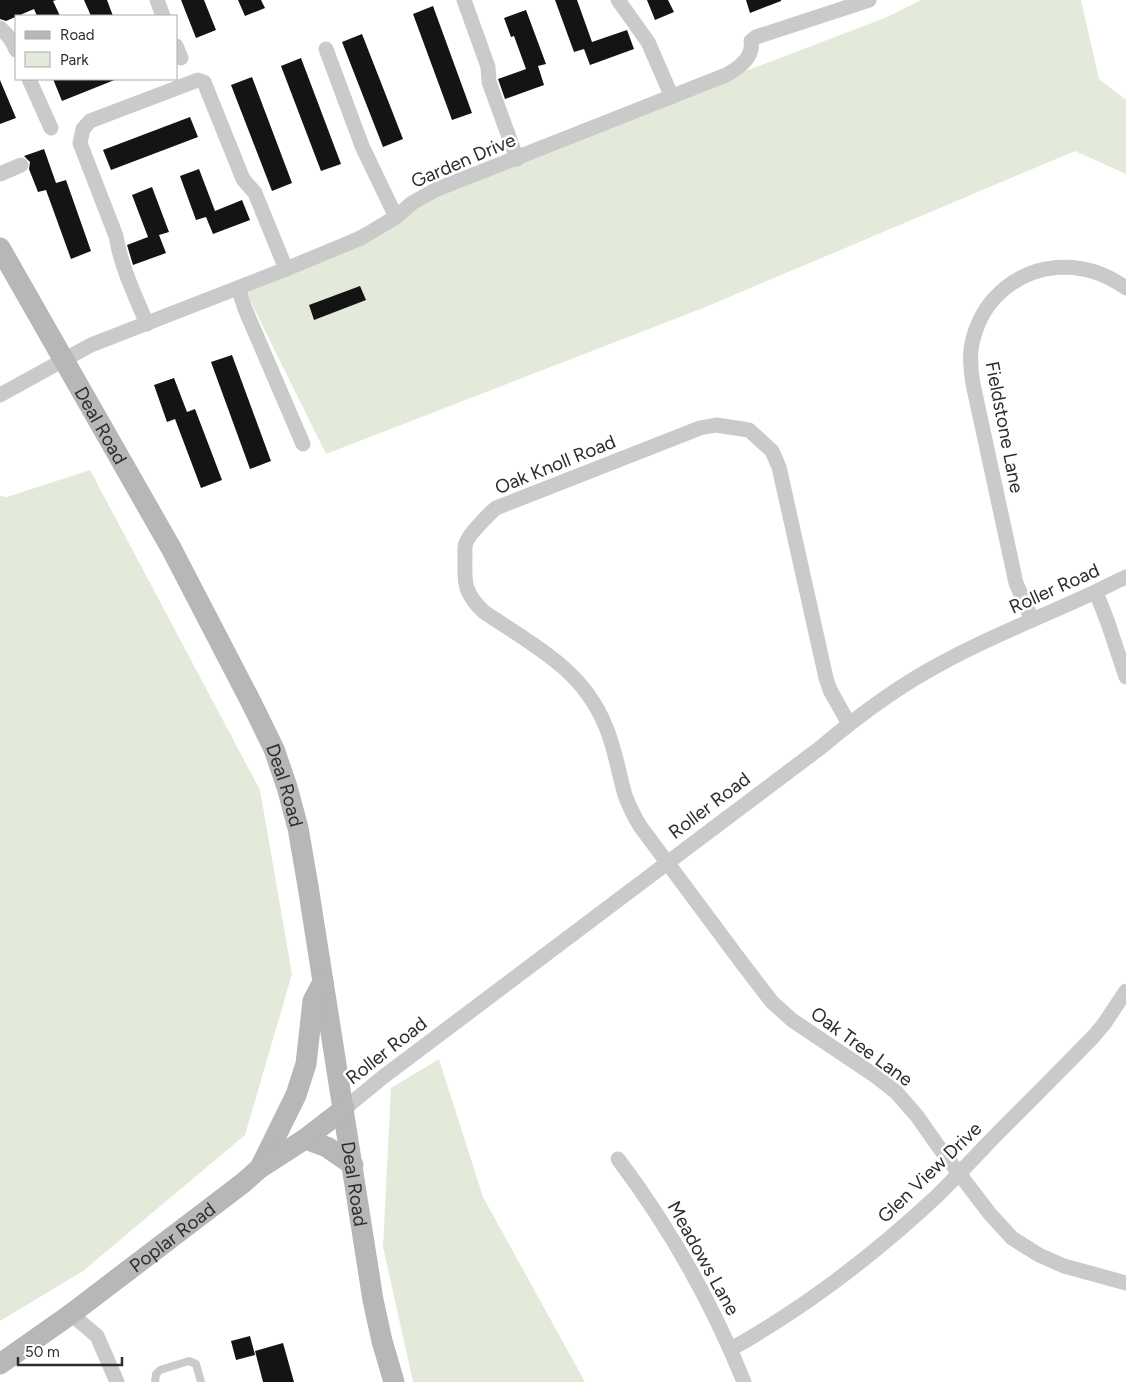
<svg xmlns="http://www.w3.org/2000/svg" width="1126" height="1382" font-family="Figtree,sans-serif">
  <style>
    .green { fill: #e3eada }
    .building { fill: #141414 }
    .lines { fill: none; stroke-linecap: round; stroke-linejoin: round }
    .lane { stroke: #cacaca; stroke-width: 8 }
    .street { stroke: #cacaca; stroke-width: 15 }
    .secondary { stroke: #b7b7b7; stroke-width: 21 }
    .labels { text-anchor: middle; stroke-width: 5; stroke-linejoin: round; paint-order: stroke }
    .street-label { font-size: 19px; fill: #2d2d2d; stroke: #fff }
  </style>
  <rect width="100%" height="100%" fill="#fff"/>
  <g class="green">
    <polygon points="921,0 1081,0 1099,79 1126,100 1126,174 1075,151 703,308 326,454 243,286 474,174 885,18"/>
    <polygon points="90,470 260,790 292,974 245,1135 83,1271 0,1321 0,496 7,497"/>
    <polygon points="439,1059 483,1197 585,1382 413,1382 383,1247 391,1088"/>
  </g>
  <g class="building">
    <polygon points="0,0 56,0 53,1 60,16 37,16 34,9 6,21 0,19"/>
    <polygon points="84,0 107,0 113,16 91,16"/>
    <polygon points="181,0 204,0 216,30 196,38"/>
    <polygon points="238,0 261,0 265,8 245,16"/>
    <polygon points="555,0 577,0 592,42 627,30 634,49 590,65 584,49 574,52"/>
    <polygon points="647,0 668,0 674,12 655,20"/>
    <polygon points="746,0 781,0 781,1 750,13"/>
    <polygon points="433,6 472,113 452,120 413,14"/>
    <polygon points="526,10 546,64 538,66 544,85 505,99 498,79 526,69 514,36 511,37 504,18"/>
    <polygon points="362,34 403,139 383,147 342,42"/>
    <polygon points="301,58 341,164 321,171 281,66"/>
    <polygon points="252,77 292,183 272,191 231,85"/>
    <polygon points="53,79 117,79 62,101"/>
    <polygon points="0,80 16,118 0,124"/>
    <polygon points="190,117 198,137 111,170 103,150"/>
    <polygon points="44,149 56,183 66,180 91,251 71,259 46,190 38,192 29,169 30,162 24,156"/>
    <polygon points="199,169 215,211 242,200 250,220 213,234 206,217 196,220 180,176"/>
    <polygon points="152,187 169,232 159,235 166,253 133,265 127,245 148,237 132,195"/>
    <polygon points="360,286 366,300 314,320 309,305"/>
    <polygon points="232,355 271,461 250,469 211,362"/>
    <polygon points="174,378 187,412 195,409 222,480 201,488 175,419 167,422 154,385"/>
    <polygon points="250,1336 255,1355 236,1360 231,1341"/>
    <polygon points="283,1343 294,1382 263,1382 255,1351"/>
  </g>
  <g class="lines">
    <polyline class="lane" points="155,1382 156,1374 160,1370 189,1361 196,1364 201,1382"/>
    <g class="street">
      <polyline points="157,0 163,16"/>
      <polyline points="464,0 488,67 489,82 517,159"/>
      <polyline points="618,0 648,42 672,97"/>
      <path d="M0 28C8 35 12 40 16 50"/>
      <polyline points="176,46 181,58"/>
      <polyline points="326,49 362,146 396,217"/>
      <polyline points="29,79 51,128"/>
      <polyline points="0,174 21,165"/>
      <polyline points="238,288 245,309 303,444"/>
      <path d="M147 324C135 295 121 267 116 236L80 143 83 129 90 121 198 80 204 82 243 179 255 193 286 269"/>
      <path d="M0 395 91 345 286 269 361 238 396 217 412 203 435 190 726 75C739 68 754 57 751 41L756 37 869 0"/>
      <polyline points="1096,592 1108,623 1126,677"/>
      <path d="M1032 620 1016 583 973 384C971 373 970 361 971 350 973 333 981 314 992 301 1028 260 1083 257 1126 288"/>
      <path d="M849 724 830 690 826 678 779 467 772 451 749 430 716 425 700 428 496 508C489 514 468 535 466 543 464 548 465 554 465 559 464 584 465 594 484 612 531 644 582 668 605 725 615 747 618 771 625 795 629 806 634 816 640 826L742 963 772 1002 792 1020 877 1077 896 1092 917 1116 938 1146 990 1214 1012 1238 1039 1255 1064 1266 1126 1283"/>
      <path d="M344 1109 383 1077 820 748C858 716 898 686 942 663 991 636 1044 616 1095 592 1105 587 1115 582 1126 577"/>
      <path d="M618 1159C670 1228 712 1303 744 1382"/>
      <polyline points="71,1314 97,1336 117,1382"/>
      <path d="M731 1349C806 1307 875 1254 938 1195 956 1177 974 1158 991 1140 1025 1106 1059 1072 1093 1037L1104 1024 1126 991"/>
    </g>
    <g class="secondary">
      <path id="s1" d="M0 248 171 548 252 704 274 749 287 787 298 828 308 886 373 1300 382 1341 394 1382"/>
      <polyline points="305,1139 327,1147 353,1165"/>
      <polyline points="260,1168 296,1095 306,1064 313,1001 323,982"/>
      <path id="s2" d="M0 1364 71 1314 243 1183 260 1168 305 1139 344 1109"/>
    </g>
  </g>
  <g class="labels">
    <g class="street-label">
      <text transform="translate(463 160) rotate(-23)" y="7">Garden Drive</text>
      <text dy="7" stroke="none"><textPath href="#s1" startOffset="204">Deal Road</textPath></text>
      <text transform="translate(1005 427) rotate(79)" y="7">Fieldstone Lane</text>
      <text transform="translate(555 464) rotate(-22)" y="7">Oak Knoll Road</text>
      <text transform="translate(1054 588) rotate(-24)" y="7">Roller Road</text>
      <text dy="7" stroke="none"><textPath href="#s1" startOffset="609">Deal Road</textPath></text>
      <text transform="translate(709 805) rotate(-37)" y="7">Roller Road</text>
      <text transform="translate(862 1046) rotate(36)" y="7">Oak Tree Lane</text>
      <text transform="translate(386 1050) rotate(-38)" y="7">Roller Road</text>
      <text transform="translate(929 1172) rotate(-44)" y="7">Glen View Drive</text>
      <text dy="7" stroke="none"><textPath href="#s1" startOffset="1014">Deal Road</textPath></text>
      <text dy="7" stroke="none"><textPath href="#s2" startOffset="214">Poplar Road</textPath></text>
      <text transform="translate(704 1258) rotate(61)" y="7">Meadows Lane</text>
    </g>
  </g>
  <rect x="15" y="15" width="162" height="65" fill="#ffffff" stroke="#ababab"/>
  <rect x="25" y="31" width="25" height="8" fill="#b7b7b7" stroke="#ababab"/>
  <text x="60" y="40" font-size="15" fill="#2d2d2d">Road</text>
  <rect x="25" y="52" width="25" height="15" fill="#e3eada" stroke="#ababab"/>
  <text x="60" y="65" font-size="15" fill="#2d2d2d">Park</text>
  <path d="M18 1357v8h104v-8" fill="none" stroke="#2d2d2d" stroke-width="2.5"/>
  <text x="25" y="1357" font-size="15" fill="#2d2d2d" stroke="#ffffff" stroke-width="4" paint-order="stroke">50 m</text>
</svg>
